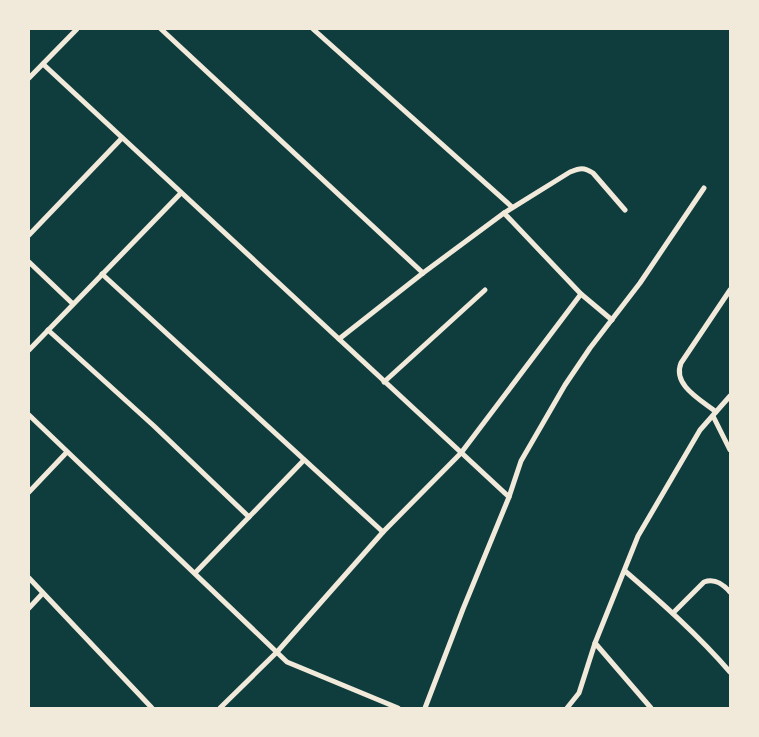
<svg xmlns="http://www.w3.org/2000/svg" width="759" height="737" font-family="Quicksand,sans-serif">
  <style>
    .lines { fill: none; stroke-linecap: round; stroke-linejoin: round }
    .minor { stroke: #f1e9da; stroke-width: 5 }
  </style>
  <rect width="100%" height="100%" fill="#0f3d3e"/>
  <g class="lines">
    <g class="minor">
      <polyline points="161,29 423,273"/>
      <polyline points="313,29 512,207"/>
      <polyline points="43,64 509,497"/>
      <polyline points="29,78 77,29"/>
      <polyline points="504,213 581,294 612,320"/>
      <polyline points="29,235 122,138"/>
      <polyline points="29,262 73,304"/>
      <polyline points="102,274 383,532"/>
      <polyline points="48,330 154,426 249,517"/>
      <path d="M339 339 423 273 504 213 570 172C580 168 584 167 593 173L625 210"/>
      <polyline points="29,350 181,193"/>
      <polyline points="384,382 485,290"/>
      <path d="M716 412C701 400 672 385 681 363L730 290"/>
      <polyline points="29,415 287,662 398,708"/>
      <polyline points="713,416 730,450"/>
      <polyline points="29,492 67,452"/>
      <path d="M625 571C662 603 698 635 730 672"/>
      <polyline points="195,573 304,460"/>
      <polyline points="29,578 152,708"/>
      <polyline points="29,608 43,593"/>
      <path d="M673 613 704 582C715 578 723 584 730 592"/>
      <polyline points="595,643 651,708"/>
      <polyline points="220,708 277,652 383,532 461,453 581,294"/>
      <polyline points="425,708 463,609 509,497 521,461 565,385 590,348 640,283 704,188"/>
      <polyline points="567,708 579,693 595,643 638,536 700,430 730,396"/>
    </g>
  </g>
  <rect width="759" height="737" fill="none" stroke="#f1e9da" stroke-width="60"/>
</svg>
